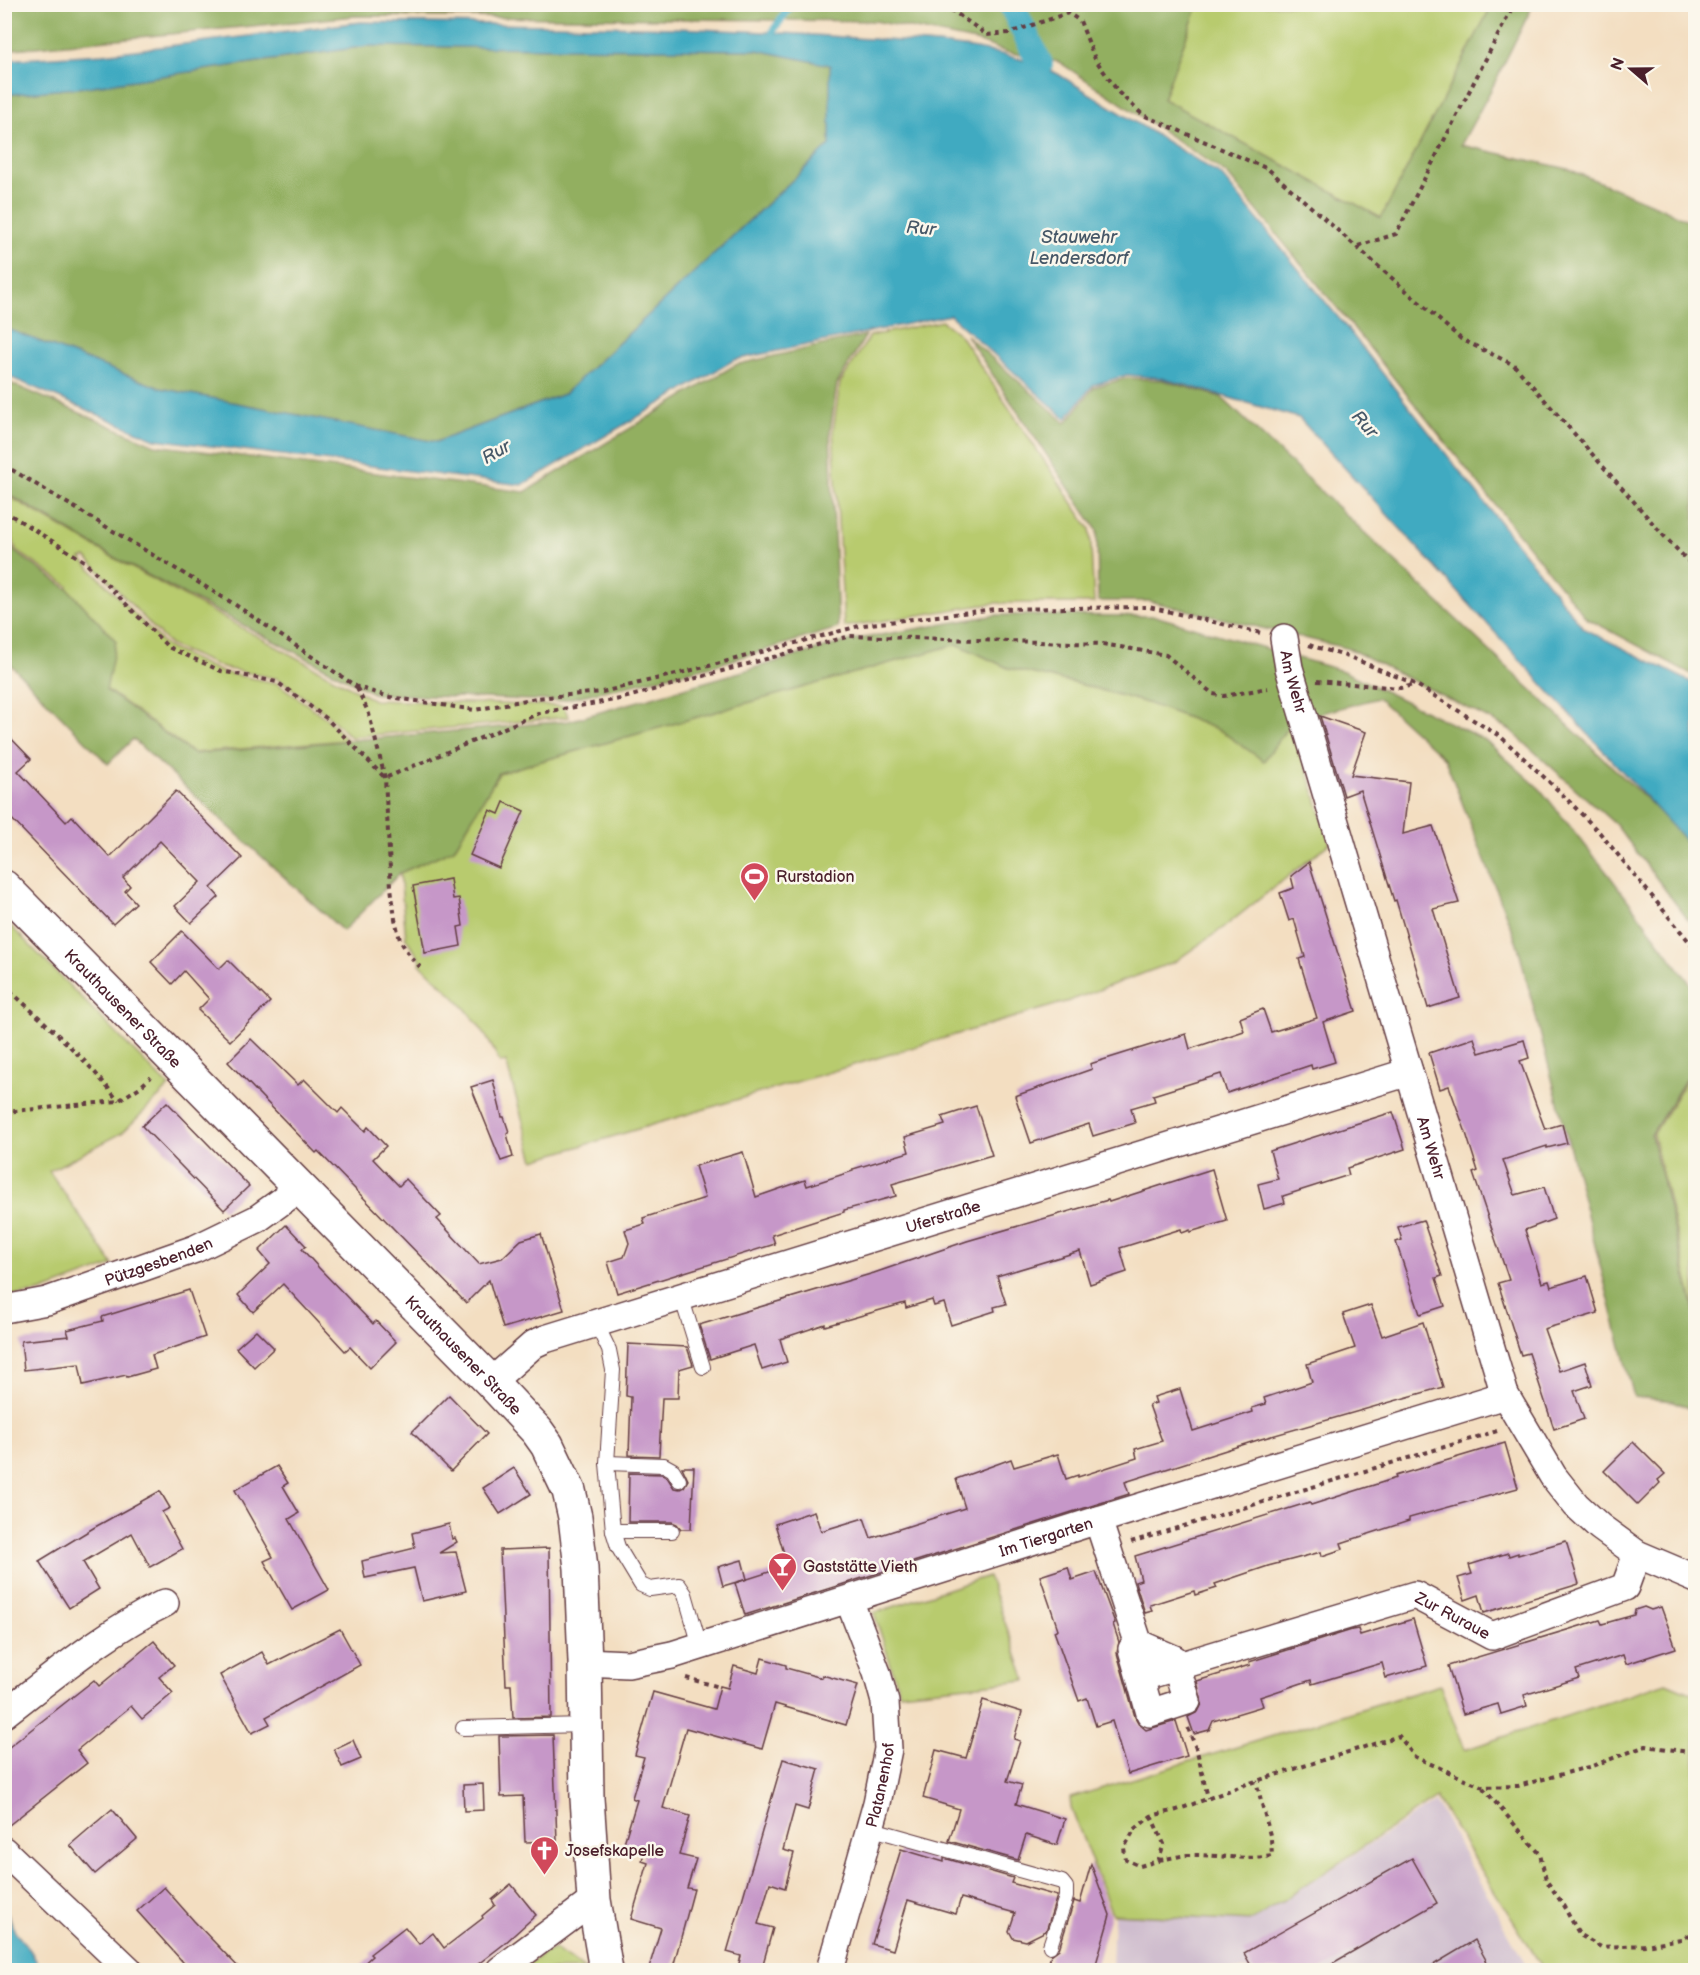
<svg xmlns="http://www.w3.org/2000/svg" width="1700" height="1975" font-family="'Balsamiq Sans',sans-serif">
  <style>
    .industrial { fill: #cfbdce }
    .green { fill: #b8cb6e; stroke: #81754c; stroke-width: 1.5 }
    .forest { fill: #92af61; stroke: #6e6746; stroke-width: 1.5 }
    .water { fill: #41aac1; stroke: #466476; stroke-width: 1.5 }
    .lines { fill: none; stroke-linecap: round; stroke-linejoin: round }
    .stream { stroke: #41aac1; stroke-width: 8 }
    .canal { stroke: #41aac1; stroke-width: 26 }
    .building { fill: #c697c8 }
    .lane-casing { stroke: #633c42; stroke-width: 16 }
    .street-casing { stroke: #633c42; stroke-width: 30 }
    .secondary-casing { stroke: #633c42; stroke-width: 36 }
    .path { stroke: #633c42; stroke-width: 4; stroke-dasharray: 4.5 4.5; stroke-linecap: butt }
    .lane { stroke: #fff; stroke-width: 14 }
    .street { stroke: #fff; stroke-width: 27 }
    .secondary { stroke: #fff; stroke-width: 33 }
    .labels { text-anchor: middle; stroke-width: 5; stroke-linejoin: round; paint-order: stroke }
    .street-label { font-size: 16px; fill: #4a1f2b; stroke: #fbf7ec }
    .poi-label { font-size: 16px; fill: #4a1f2b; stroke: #fbf7ec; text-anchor: start }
    .water-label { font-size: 18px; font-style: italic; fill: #465767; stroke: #fbf7ec }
  </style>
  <rect width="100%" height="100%" fill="#fbf7ec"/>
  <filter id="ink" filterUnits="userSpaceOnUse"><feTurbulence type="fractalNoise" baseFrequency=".0167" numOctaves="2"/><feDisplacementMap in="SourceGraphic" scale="12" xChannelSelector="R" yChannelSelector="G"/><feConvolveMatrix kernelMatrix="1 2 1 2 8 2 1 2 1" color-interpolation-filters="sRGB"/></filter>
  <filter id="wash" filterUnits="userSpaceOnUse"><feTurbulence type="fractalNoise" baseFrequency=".008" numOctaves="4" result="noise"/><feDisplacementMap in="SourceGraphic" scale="24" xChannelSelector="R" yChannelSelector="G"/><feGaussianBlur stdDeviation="1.35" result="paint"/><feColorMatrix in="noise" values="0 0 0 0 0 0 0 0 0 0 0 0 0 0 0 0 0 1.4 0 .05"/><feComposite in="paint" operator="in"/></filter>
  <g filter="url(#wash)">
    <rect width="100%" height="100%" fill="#f3dec1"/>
    <polygon class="industrial" points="1435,1802 1529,1970 1112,1970 1114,1914 1252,1921"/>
    <g class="green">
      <polygon points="1198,5 1492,5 1381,218 1163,99"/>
      <polygon points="942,321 960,335 1090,529 1094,603 995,603 844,627 833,431 840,383 870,336"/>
      <polygon points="5,494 114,558 374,700 563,706 569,717 350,737 328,715 279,679 223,668 170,645 86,557 81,559 167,647 221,672 277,683 326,718 347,740 193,753 106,689 116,641 68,589 68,586 16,550 8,521 5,519"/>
      <path d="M957 644 1008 668 1079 684 1144 702 1178 714 1221 731 1264 761 1292 721 1330 843 1223 928 1174 962 1069 1001 534 1160 506 1062 500 1063C481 1019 454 996 420 964L421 961 406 938 400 873 454 849 499 773Z"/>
      <polygon points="4,919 169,1087 122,1133 49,1171 113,1265 40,1292 4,1297"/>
      <polygon points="1695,1066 1695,1311 1653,1135"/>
      <polygon points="988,1576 1026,1680 900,1693 874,1613"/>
      <polygon points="1666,1683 1695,1695 1695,1970 1544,1970 1436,1798 1252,1921 1112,1914 1071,1808 1070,1798 1440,1685 1464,1750"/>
      <polygon points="555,1949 585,1970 520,1970 544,1953"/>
    </g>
    <g class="forest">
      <polygon points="5,4 1198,5 1163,99 1381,218 1492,5 1533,5 1492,88 1461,145 1568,169 1662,208 1695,224 1695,676 1586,618 1352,326 1227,174 1059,62 1006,52 980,42 875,21 355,16 5,50"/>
      <polygon points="368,46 757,50 831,65 830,145 564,394 436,442 160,388 5,328 4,95 86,87"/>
      <polygon points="866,335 837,384 830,432 838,628 712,666 559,701 375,694 115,558 5,492 5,381 155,445 525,492 735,365"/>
      <polygon points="966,335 1066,423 1094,387 1127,378 1162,380 1221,397 1695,845 1695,929 1616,825 1509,729 1350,649 1149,601 1098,601 1097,530"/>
      <polygon points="4,521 14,551 68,589 116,641 106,690 193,754 569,721 852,640 996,615 1155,616 1343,671 1485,740 1540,789 1609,875 1695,990 1695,1064 1651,1135 1695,1314 1695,1411 1674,1401 1634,1397 1517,943 1445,759 1378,698 1292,721 1264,761 1221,731 1178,714 1144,702 1079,684 1008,668 957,644 499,773 454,849 400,873 343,931 133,739 108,764 5,659"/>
    </g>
    <g class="water">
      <path d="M361 22C526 25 691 25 855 38 923 43 996 43 1058 74L1221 175 1347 328 1584 629 1695 684V851L1299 418 1161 378 1127 375 1093 385 1066 419 950 315 734 360 522 485 155 439 5 375V328L160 388 436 442 564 394 830 145V65L757 50 368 46 86 87 5 95V60L103 54Z"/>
      <polygon points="5,1907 15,1932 30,1950 42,1970 10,1970 5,1960"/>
    </g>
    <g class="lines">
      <polyline class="stream" points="773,31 792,4"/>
      <polyline class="canal" points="1011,4 1040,64"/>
    </g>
    <g id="blocks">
      <g class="building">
        <polygon points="1320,716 1366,732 1351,775 1409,782 1403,834 1433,826 1459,903 1433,909 1460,998 1428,1008 1396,900 1394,901 1360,790 1344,796"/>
        <polygon points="4,731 31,759 18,771 66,822 72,816 110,857 176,791 242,858 211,888 219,897 191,923 175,906 200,882 160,841 123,878 130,886 125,891 136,903 113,924 4,811"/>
        <polygon points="504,802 524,811 499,868 470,855 490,810 499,814"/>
        <polygon points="1309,862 1356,1011 1323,1022 1335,1062 1312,1069 1311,1065 1227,1093 1221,1074 1153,1095 1155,1101 1131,1108 1135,1123 1093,1136 1089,1124 1031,1143 1015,1096 1092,1069 1090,1064 1186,1034 1190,1049 1244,1031 1240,1018 1263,1009 1271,1032 1317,1018 1299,959 1305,957 1294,919 1289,921 1280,893 1294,888 1291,876"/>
        <polygon points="450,879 453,899 459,898 463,926 458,927 461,946 425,953 413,886"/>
        <polygon points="182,931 219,969 228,960 270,1002 230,1041 198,1010 209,999 184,971 172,984 151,962"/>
        <polygon points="1474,1038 1479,1053 1524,1040 1529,1058 1520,1061 1545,1129 1562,1124 1567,1143 1547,1148 1547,1146 1503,1160 1515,1195 1544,1187 1554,1219 1525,1230 1542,1283 1549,1281 1551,1287 1587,1276 1598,1313 1544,1329 1559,1371 1585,1362 1592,1385 1574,1391 1584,1419 1554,1429 1529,1353 1521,1355 1498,1283 1509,1280 1473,1173 1478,1171 1466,1133 1449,1086 1440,1089 1429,1053"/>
        <polygon points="251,1039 298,1085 304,1079 338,1113 342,1108 365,1131 368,1127 386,1146 373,1159 399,1186 406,1179 441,1216 437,1219 479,1264 502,1258 521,1240 541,1234 564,1310 503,1328 489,1280 466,1303 318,1151 316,1153 228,1062"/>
        <polygon points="493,1080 502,1117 504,1117 509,1132 507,1134 513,1157 501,1161 471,1087"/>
        <polygon points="167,1102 249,1186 224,1210 142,1126"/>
        <polygon points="976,1106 992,1155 892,1184 896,1196 844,1210 844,1212 772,1235 775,1244 617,1293 608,1262 624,1257 629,1243 625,1230 645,1224 643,1218 705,1198 695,1166 743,1152 756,1197 805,1180 807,1186 853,1171 853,1169 909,1152 905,1137 945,1125 942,1117"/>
        <polygon points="1393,1112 1405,1149 1347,1168 1349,1175 1283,1196 1285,1203 1264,1209 1258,1184 1278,1179 1270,1151"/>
        <polygon points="1212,1169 1227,1221 1190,1232 1190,1230 1182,1233 1181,1229 1120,1248 1127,1272 1090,1284 1080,1251 997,1276 1006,1304 994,1307 995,1311 951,1325 944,1303 934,1306 932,1300 906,1308 905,1303 825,1326 825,1324 780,1339 787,1362 762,1370 754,1345 710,1359 699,1325 874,1273 967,1241 1108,1200 1109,1202"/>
        <polygon points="1423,1220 1442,1276 1436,1278 1445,1306 1420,1314 1396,1242 1402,1240 1398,1227"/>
        <polygon points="286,1225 306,1246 302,1249 319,1268 373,1324 376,1321 396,1342 370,1368 350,1347 345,1351 283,1284 253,1312 238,1295 270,1264 259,1251"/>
        <polygon points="189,1290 205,1337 152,1355 156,1369 127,1377 126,1375 83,1385 79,1364 24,1370 21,1341 69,1336 67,1330 103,1321 102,1317"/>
        <polygon points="1371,1305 1382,1336 1423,1322 1443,1387 1261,1439 1125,1482 1129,1494 745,1615 735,1583 788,1566 775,1524 814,1511 821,1531 864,1518 871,1538 965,1508 956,1479 1011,1459 1014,1467 1058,1454 1066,1479 1078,1475 1078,1477 1137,1458 1135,1449 1162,1441 1149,1405 1156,1403 1154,1397 1180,1389 1193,1431 1253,1412 1252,1408 1266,1404 1264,1398 1312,1382 1307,1364 1355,1348 1343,1314"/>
        <polygon points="256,1330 274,1348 254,1367 236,1348"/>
        <polygon points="628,1344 687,1347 693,1365 679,1369 678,1398 662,1398 659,1456 629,1455 631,1397 626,1396"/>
        <polygon points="449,1395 487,1434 451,1471 412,1432"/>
        <polygon points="1633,1442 1665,1474 1658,1480 1660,1483 1638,1505 1604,1471"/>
        <polygon points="1505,1443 1518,1488 1409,1518 1409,1521 1341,1543 1343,1549 1322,1556 1321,1552 1268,1566 1215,1584 1217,1588 1195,1595 1194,1591 1150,1605 1152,1611 1145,1613 1135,1582 1141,1580 1135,1556 1310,1502 1311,1505 1396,1478 1395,1476"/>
        <polygon points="277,1466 288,1483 283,1486 299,1513 289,1519 329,1590 292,1610 264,1561 273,1557 235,1490"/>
        <polygon points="682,1467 694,1467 691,1529 681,1529 677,1524 672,1522 628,1522 629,1473 662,1474 667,1477 674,1488 680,1489 684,1487 688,1480"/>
        <polygon points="514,1468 531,1494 500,1514 483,1488"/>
        <polygon points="160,1491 170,1508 162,1512 182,1549 150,1567 132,1533 83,1562 99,1589 69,1608 39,1561 95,1527"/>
        <polygon points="449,1524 452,1539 455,1538 457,1542 439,1553 456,1552 466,1591 422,1601 414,1568 365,1578 362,1561 415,1548 412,1533"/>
        <polygon points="1566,1541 1579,1584 1484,1613 1479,1595 1465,1600 1458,1578 1472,1574 1469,1565 1508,1553 1509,1556 1518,1553 1518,1555"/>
        <polygon points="549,1548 551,1717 513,1718 511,1685 506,1685 500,1550"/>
        <polygon points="742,1560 747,1579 723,1586 718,1567"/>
        <polygon points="1068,1567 1072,1580 1096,1572 1115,1623 1113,1624 1119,1642 1117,1653 1135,1717 1139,1724 1146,1730 1176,1721 1187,1756 1128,1774 1112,1721 1096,1726 1087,1698 1079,1701 1054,1631 1058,1629 1040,1576"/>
        <polygon points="1644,1607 1651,1610 1661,1607 1676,1648 1626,1664 1623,1655 1576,1670 1579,1678 1524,1695 1527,1706 1501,1714 1498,1704 1463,1714 1448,1666 1600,1620 1602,1624 1634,1615 1635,1610"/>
        <polygon points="1413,1619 1427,1666 1386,1678 1382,1663 1312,1684 1311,1680 1260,1697 1263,1706 1213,1721 1209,1730 1194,1734 1188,1717 1198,1712 1202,1704 1197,1681 1250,1665 1249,1662 1352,1630 1358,1629 1360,1635"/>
        <polygon points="340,1629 360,1665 266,1717 270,1724 252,1733 220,1675 262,1652 269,1665"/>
        <polygon points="154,1641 174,1665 159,1677 173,1693 142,1719 131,1706 77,1750 87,1763 4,1829 4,1751 94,1680 99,1686"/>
        <polygon points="762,1658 786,1665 786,1668 822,1678 822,1675 858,1685 846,1725 775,1704 762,1749 686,1728 663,1808 690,1816 679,1855 696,1859 687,1888 694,1889 672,1971 648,1971 661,1928 631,1919 648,1863 642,1861 644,1852 623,1846 637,1800 632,1798 644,1757 635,1755 653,1692 714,1709 720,1686 728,1688 734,1666 758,1673"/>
        <polygon points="983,1700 1022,1712 1014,1739 1020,1741 1007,1781 1022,1785 1016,1804 1065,1819 1057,1845 1026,1835 1018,1860 949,1841 959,1809 923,1798 936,1750 966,1758"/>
        <polygon points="553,1735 557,1841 525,1842 523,1796 501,1797 499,1736"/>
        <polygon points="353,1740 361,1759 342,1767 334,1749"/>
        <polygon points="783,1759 819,1769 808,1810 795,1806 783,1850 794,1853 785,1888 770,1883 758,1924 773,1928 761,1971 737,1971 741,1956 727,1952"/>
        <polygon points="483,1784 484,1810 464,1811 463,1785"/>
        <polygon points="112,1809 137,1839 95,1874 70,1845"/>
        <polygon points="901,1849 944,1862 944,1858 1013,1878 1011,1883 1057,1896 1046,1931 1026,1941 1013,1938 1009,1931 1015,1913 961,1898 956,1914 908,1900 893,1950 872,1944"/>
        <polygon points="1412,1858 1437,1903 1319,1971 1254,1971 1244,1953"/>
        <polygon points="1091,1864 1110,1915 1094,1971 1052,1971 1054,1963 1049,1962 1051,1955 1059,1949 1074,1901 1080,1903"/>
        <polygon points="511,1884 536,1915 504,1944 469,1971 356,1971 372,1956 370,1954 405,1927 419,1944 433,1933 444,1948 483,1918 482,1916 495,1905 492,1900"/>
        <polygon points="164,1887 194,1921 242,1971 191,1971 137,1911"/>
        <polygon points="1475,1940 1492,1971 1423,1971"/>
      </g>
    </g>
  </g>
  <g filter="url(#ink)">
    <use href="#blocks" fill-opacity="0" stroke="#633c42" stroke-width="1.5"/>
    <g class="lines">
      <defs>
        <g id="lane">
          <polyline points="681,1296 703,1367"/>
          <polyline points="596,1323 609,1350 613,1370 607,1463 613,1531 618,1547 641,1585 650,1589 679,1585 685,1594 700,1646"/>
          <polyline points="607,1463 664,1465 673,1470 679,1480"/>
          <polyline points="613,1531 672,1531"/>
          <polyline points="463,1728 586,1725"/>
          <polyline points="869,1828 1062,1882 1066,1887 1066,1897 1050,1946"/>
        </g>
        <g id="street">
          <path id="s1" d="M1284 638 1289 668 1304 718 1505 1395 1553 1476 1576 1505 1600 1527 1637 1554 1696 1579"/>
          <path id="s2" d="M4 1309 47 1301 195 1249 257 1219 300 1188"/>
          <path id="s3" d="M491 1382 534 1344 545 1339 1409 1072"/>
          <path id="s4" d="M1098 1520 1149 1675 1415 1595 1492 1636 1625 1587 1637 1554"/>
          <polygon points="1144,1646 1174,1659 1187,1701 1150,1713 1132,1649"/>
          <path id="s5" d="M585 1662 628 1664 672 1655 1098 1520 1505 1395"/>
          <path d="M4 1714C56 1674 107 1631 165 1603"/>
          <polyline points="4,1851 129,1970"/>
          <polyline points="500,1970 594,1900"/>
          <path id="s6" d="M830 1970 877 1803 888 1749 885 1702 877 1673 849 1600"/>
        </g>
        <g id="secondary">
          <path id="s7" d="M4 887 491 1382 537 1431 547 1445 569 1491 575 1517 581 1568 585 1662 587 1798 594 1900 606 1970"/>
        </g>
      </defs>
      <use href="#lane" class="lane-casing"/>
      <use href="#street" class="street-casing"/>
      <use href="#secondary" class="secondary-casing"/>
      <g class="path">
        <polyline points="943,4 987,35 1009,33 1068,13 1080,21 1095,59 1119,93 1143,115 1268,169 1461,339 1514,365 1664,536 1696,569"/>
        <polyline points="1358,246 1396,234 1514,4"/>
        <polyline points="4,465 234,604 357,687 390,697 475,710 536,698 602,692 709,666 863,625 995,609 1149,607 1261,633"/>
        <polyline points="4,511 84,561 168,647 221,671 277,682 326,718 385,778 540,713 620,699 850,636 1103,644 1166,655 1213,694 1224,696 1268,688"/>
        <polyline points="1309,645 1352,658 1415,684 1501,737 1561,793 1600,833 1696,950"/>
        <polyline points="1317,681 1400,688 1414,685"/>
        <polyline points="357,688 369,714 385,778 391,887 395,919 400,940 409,955 420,967"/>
        <path d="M4 985C42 1021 87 1058 118 1101"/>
        <polyline points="4,1112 118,1101 140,1087 151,1077"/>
        <polyline points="1131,1542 1497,1431"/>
        <polyline points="686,1678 720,1687"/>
        <polyline points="1188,1728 1197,1751 1208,1798"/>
        <polyline points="1483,1788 1540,1854 1546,1880 1560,1900 1580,1935 1601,1947 1645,1945 1681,1939 1696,1931"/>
        <polyline points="1151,1816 1164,1844 1158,1861 1140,1866 1126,1860 1124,1848 1134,1830 1151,1816 1177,1810 1247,1784 1399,1736 1415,1757 1483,1787 1518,1786 1592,1766 1646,1746 1696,1753"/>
        <path d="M1159 1860C1168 1859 1178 1856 1187 1855 1216 1854 1243 1861 1272 1856L1271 1839 1256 1781"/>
      </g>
      <use href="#lane" class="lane"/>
      <use href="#street" class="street"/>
      <use href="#secondary" class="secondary"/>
    </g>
  </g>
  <defs>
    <symbol id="stadium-pin" viewBox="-11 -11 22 30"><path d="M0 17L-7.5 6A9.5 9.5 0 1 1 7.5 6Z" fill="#d1495b" stroke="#fbf7ec"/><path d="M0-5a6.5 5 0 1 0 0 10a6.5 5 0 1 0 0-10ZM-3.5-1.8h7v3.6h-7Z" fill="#fff"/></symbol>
    <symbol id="bar-pin" viewBox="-11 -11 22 30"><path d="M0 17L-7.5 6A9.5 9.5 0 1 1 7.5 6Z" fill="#d1495b" stroke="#fbf7ec"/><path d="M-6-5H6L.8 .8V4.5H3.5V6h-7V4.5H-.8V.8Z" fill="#fff"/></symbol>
    <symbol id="church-pin" viewBox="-11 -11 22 30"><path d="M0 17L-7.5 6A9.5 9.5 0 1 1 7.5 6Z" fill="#d1495b" stroke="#fbf7ec"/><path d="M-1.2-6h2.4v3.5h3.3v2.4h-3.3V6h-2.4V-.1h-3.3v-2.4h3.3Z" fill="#fff"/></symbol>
  </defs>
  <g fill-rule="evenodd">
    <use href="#stadium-pin" x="738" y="860" width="33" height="45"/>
    <use href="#bar-pin" x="766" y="1550" width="33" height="45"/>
    <use href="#church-pin" x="528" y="1834" width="33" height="45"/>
  </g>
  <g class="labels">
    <g class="street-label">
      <text dy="6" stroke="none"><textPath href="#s1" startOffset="45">Am Wehr</textPath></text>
      <text dy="6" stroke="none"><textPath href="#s7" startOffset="170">Krauthausener Straße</textPath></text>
      <text dy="6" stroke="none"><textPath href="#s1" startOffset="531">Am Wehr</textPath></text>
      <text dy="6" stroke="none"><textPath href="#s3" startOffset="486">Uferstraße</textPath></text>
      <text dy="6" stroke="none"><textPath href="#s2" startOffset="162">Pützgesbenden</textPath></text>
      <text dy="6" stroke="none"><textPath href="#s7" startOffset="656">Krauthausener Straße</textPath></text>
      <text dy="6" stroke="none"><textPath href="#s5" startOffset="480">Im Tiergarten</textPath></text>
      <text dy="6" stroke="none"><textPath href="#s4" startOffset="484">Zur Ruraue</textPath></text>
      <text dy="6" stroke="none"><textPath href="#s6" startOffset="192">Platanenhof</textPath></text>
    </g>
    <g class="poi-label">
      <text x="776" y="882">Rurstadion</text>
      <text x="803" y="1572">Gaststätte Vieth</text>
      <text x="565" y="1856">Josefskapelle</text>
    </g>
    <g class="water-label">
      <text transform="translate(921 228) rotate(5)" y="6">Rur</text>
      <text x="1079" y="243">Stauwehr<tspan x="1079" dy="21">Lendersdorf</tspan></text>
      <text transform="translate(1365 424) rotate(48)" y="6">Rur</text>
      <text transform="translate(496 452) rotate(-30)" y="6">Rur</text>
    </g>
  </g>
  <rect width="1700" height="1975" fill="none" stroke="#fbf7ec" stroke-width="24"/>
  <g transform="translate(1631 69) rotate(290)" stroke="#fbf7ec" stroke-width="4.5" paint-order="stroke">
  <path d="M0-4.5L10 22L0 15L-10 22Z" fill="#4a1f2b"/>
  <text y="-9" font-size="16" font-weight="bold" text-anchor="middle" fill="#4a1f2b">N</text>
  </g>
</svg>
